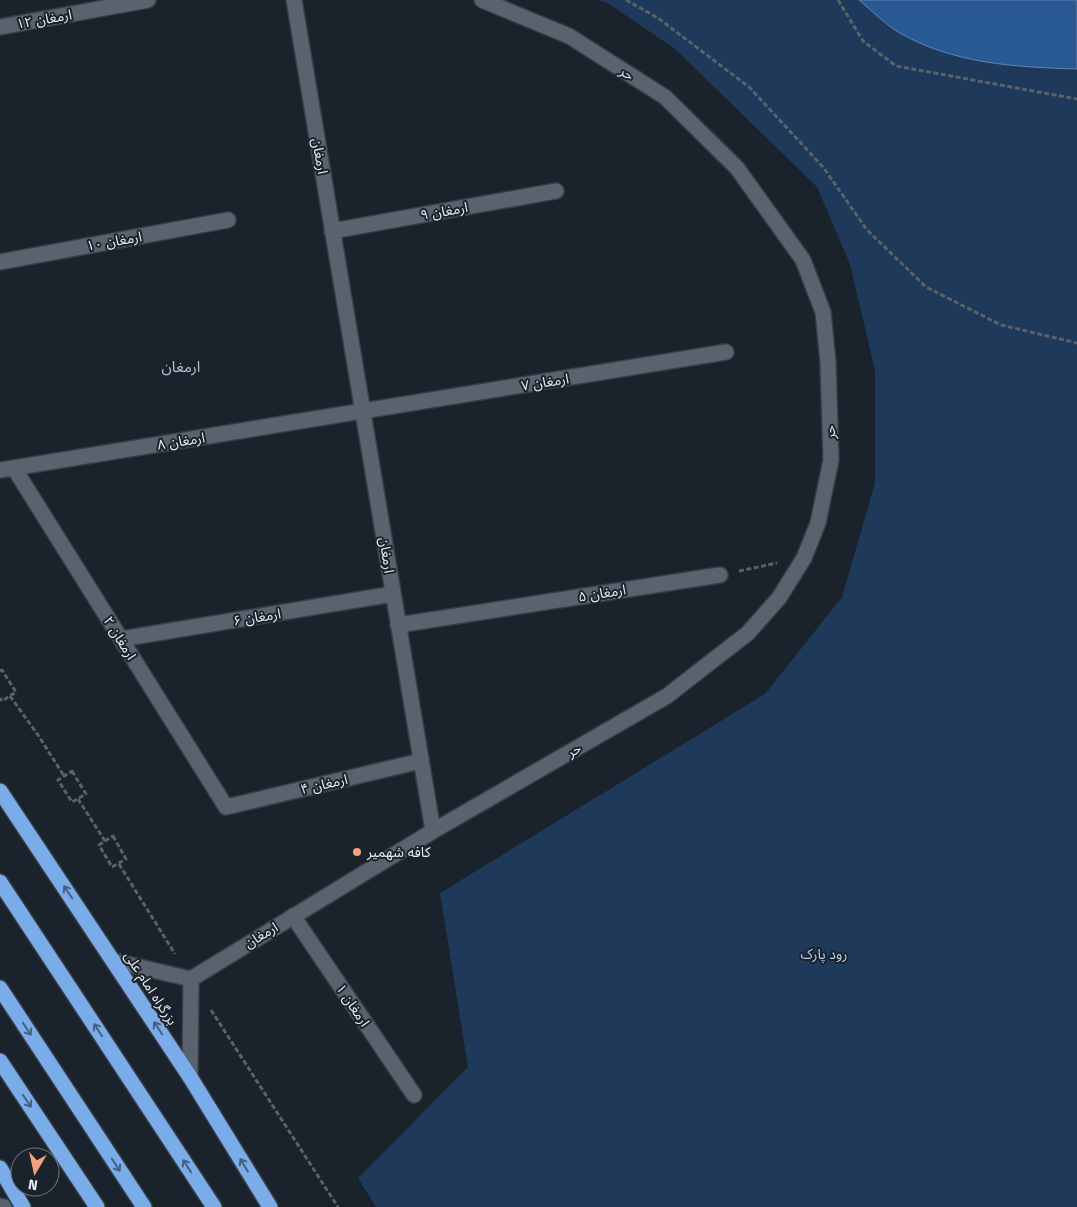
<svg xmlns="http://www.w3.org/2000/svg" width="1077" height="1207" font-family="'Fira Sans','Noto Sans Arabic',sans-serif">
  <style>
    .green { fill: #1e3959 }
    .water { fill: #295993; stroke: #6285b0 }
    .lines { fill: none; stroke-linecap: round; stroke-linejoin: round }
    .minor-casing { stroke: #373c44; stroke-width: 18 }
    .highway-casing { stroke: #373c44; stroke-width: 18 }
    .path { stroke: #5a6169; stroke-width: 3; stroke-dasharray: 5 2.5; stroke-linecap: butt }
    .minor { stroke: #59626d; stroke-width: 15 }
    .highway { stroke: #7aace9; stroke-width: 15 }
    .oneway { stroke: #456080 }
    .poi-dot { fill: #f1a17d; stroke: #1a222b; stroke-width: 2 }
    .labels { text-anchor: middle; stroke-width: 4; stroke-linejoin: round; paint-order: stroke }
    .street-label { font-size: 14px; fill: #e7ecf2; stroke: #1a222b }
    .poi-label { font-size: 14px; fill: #e7ecf2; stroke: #1a222b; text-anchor: start }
    .park-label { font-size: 14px; fill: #b5d0f1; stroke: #1a222b }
    .neighbourhood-label { font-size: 15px; fill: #bac4d1; stroke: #1a222b }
  </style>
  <rect width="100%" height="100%" fill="#1a222b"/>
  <polygon class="green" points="599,0 1077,0 1077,1207 376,1207 358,1178 468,1067 440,893 765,694 842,597 875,483 875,371 850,264 817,187 675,49 609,4"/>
  <path class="water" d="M859 0H1077V69C1015 67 953 64 898 32 884 23 872 11 859 0Z"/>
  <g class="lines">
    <defs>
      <g id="minor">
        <polyline points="294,0 433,831"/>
        <polyline points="0,27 148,0"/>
        <polyline points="332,231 556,191"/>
        <polyline points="0,262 228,220"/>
        <polyline points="14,468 226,807 421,761"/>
        <polyline points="0,470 726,352"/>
        <polyline points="398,625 720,575"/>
        <polyline points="121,639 393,594"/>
        <polyline points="293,916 414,1095"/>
        <polyline points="114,961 191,979 433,831 667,696 748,633 779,598 804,558 818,523 831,460 828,362 823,312 803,260 737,168 665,97 569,36 482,0"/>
        <polyline points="190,1077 191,979"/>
        <polyline points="0,1206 4,1207"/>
      </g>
      <g id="highway">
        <polyline points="0,791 190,1077 270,1207"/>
        <polyline points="0,882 214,1207"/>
        <polyline points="0,988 144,1207"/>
        <polyline points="0,1061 97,1207"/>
        <polyline points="0,1168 23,1207"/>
      </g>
    </defs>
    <use href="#minor" class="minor-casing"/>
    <use href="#highway" class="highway-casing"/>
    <g class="path">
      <polyline points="626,0 658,18 749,87 823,167 867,230 926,287 1001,325 1077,343"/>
      <polyline points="838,0 863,41 896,66 1077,99"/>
      <polyline points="739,571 777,563"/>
      <polyline points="0,671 2,670 16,692 2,701 0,698"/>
      <polyline points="10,696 38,735 64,776"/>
      <polygon points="72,771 86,794 72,802 58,780"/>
      <polyline points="78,799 105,841"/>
      <polygon points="113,836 126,859 112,867 99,845"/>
      <polyline points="119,864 175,954"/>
      <polyline points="211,1010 338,1207"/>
    </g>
    <use href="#minor" class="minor"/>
    <use href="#highway" class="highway"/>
  </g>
  <defs><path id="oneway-shaft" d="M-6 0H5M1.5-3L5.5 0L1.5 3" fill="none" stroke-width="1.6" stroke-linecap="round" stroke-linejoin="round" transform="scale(1.25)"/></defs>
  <g class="oneway">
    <use href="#oneway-shaft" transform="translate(68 892) rotate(-124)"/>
    <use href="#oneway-shaft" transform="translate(158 1028) rotate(-123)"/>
    <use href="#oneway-shaft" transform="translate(27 1029) rotate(57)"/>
    <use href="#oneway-shaft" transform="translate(98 1030) rotate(-123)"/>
    <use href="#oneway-shaft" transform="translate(27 1101) rotate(56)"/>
    <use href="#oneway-shaft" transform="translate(116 1165) rotate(57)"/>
    <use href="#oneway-shaft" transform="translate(244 1165) rotate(-121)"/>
    <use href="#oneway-shaft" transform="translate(187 1166) rotate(-123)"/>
  </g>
  <circle class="poi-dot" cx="357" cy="852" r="5"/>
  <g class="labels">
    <g class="street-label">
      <text transform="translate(44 19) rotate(-10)" y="5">ارمغان ۱۲</text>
      <text transform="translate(627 73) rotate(33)" y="5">حر</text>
      <text transform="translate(320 156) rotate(80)" y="5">ارمغان</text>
      <text transform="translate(444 211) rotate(-10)" y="5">ارمغان ۹</text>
      <text transform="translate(114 241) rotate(-10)" y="5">ارمغان ۱۰</text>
      <text transform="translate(545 382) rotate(-9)" y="5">ارمغان ۷</text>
      <text transform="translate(830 432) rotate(-92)" y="5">حر</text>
      <text transform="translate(181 441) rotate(-9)" y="5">ارمغان ۸</text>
      <text transform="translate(387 555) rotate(81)" y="5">ارمغان</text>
      <text transform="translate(602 593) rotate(-9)" y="5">ارمغان ۵</text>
      <text transform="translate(257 617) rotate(-9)" y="5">ارمغان ۶</text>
      <text transform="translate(120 638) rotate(58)" y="5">ارمغان ۲</text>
      <text transform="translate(574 750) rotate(-30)" y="5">حر</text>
      <text transform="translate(324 784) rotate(-13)" y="5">ارمغان ۴</text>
      <text transform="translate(261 935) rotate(-31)" y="5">ارمغان</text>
      <text transform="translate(151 988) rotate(57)" y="5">بزرگراه امام علی</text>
      <text transform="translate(353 1005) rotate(56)" y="5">ارمغان ۱</text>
    </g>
    <g class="poi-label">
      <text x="367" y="857">كافه شهمير</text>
    </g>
    <g class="park-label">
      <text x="824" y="959">رود پارک</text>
    </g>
    <g class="neighbourhood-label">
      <text x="181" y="372">ارمغان</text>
    </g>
  </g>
  <g transform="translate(35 1172) rotate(189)"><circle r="24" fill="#1a222b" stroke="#6c737b"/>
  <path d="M0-4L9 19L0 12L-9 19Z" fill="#f1a17d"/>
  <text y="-8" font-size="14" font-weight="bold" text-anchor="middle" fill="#e7ecf2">N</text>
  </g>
</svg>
